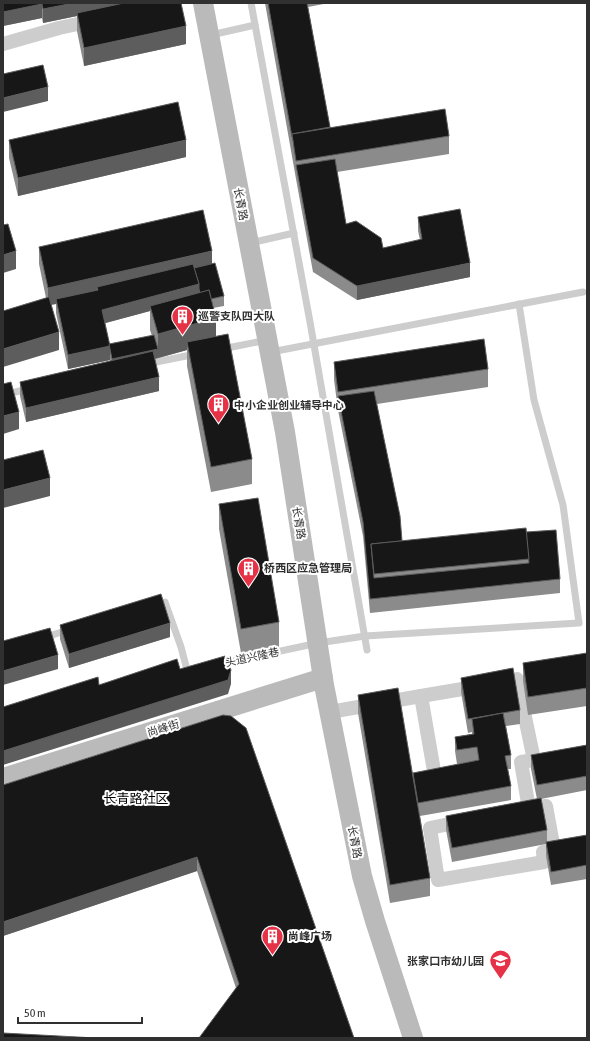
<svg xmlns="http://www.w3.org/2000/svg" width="590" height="1041" font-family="'Asap Condensed','Noto Sans SC',sans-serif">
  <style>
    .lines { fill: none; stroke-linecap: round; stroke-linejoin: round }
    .lane { stroke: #cdcdcd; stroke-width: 7 }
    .street { stroke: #cdcdcd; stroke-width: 14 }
    .secondary { stroke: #bababa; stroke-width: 20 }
    .wall { fill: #8b8b8b; fill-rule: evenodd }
    .shaded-wall { fill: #5d5d5d }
    .building { fill: #171717; stroke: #5d5d5d }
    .labels { text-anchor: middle; stroke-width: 4; stroke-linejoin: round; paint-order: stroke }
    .street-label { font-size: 11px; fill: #303030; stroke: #fff }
    .poi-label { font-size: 11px; font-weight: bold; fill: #303030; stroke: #fff; text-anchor: start }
    .quarter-label { font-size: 13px; fill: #000; stroke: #fff }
  </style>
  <rect width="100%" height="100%" fill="#fff"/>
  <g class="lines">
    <g class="lane">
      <polyline points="251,3 310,322 367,650"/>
      <polyline points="211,35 255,25"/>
      <polyline points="250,243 294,233"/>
      <polyline points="222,349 267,340"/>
      <polyline points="271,352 583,292"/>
      <polyline points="146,364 196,354"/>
      <polyline points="3,395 28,389"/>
      <polyline points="155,605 165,602 181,647 187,670 192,669"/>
      <polyline points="43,638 68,630"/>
      <polyline points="220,664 318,643 365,636 579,623 563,505 534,400 519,304"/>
    </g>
    <g class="street">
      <polyline points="3,44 59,28 96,20"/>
      <polyline points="517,679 534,760 521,762 529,809 518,811"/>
      <polyline points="421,696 480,686"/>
      <polyline points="330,712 421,696 434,771"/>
      <polyline points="529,809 546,806 554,850"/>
      <polyline points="464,821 430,828 438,880 544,862 543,852 587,845"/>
    </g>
    <g class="secondary">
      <polyline points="203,3 285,432 324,685 362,876 375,921 413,1038"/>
      <polyline points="3,778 323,678"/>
    </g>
  </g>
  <g class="wall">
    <polygon points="3,3 181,3 186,44 84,66 77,31 77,16 43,23 42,18 3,26"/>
    <polygon points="265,3 329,3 308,7 330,127 449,136 449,154 337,172 346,224 383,248 420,240 418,231 418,217 470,277 357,300 313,272 296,179"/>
    <polygon points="9,140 186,157 18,196 9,158"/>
    <path d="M39 247 212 264 224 296V306L213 308 216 336 252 459V484L211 492 187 366V350L155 359 159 391 26 422 20 396V382L110 361V359V360L68 369 56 313V304L51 305 59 350 46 298 39 264ZM150 311V330L152 336 109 344 105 323Z"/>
    <polygon points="334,362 488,369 488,387 377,404 402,541 526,532 560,579 560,593 370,613 363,536 338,410 334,380"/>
    <polygon points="219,504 279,622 279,647 241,653 219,529"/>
    <polygon points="60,625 170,637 69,668 60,639"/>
    <polygon points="587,653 587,706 528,715 523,681 523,663"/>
    <polygon points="461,678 520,710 520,724 506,726 511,755 511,769 508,769 511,786 511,800 420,816 430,878 430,896 390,903 358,713 358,695 413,773 476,761 457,764 455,751 455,737 472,734 472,732 468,733 461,692"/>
    <polygon points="223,715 354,1038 236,988 197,871 3,936"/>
    <polygon points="587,745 587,790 541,799 547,830 547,842 587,835 587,879 551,885 546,856 546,844 452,862 446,830 446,816 537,799 531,769 531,755"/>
  </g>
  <g class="shaded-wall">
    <polygon points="74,3 141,3 77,13 77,16 43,23 43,9"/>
    <polygon points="42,4 42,18 3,26 3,12"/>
    <polygon points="186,26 186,44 84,66 84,48"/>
    <polygon points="48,87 48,101 3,112 3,98"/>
    <polygon points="186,140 186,157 18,196 18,178"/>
    <polygon points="16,251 16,269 3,273 3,255"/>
    <polygon points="212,251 212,268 98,290 97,287 97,294 56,299 56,304 48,305 48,288"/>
    <polygon points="470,263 470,277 357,300 357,286"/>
    <polygon points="199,284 199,298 150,306 150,311 102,324 102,310"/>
    <polygon points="216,318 216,343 187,342 187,350 158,358 112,368 112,359 158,349 158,334"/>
    <polygon points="59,332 59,350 3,367 3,349"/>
    <polygon points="110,346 110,360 68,369 68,355"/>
    <polygon points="159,377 159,391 26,422 26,408"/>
    <polygon points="19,412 19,429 3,434 3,416"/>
    <polygon points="50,478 50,496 3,508 3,490"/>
    <polygon points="170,623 170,637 69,668 69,654"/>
    <polygon points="58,655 58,669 3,685 3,671"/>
    <polygon points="231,670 231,684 228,694 3,765 3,751"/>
    <polygon points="197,857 197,871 3,936 3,922"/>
  </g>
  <g class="building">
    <polygon points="3,3 74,3 43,9 42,4 3,12"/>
    <polygon points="124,3 181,3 186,26 84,48 77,13"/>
    <polygon points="268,3 307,3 330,127 292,134 292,137"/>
    <polygon points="43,65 48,87 3,98 3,74"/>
    <polygon points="178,102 186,140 18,178 9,140"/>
    <polygon points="445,109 449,136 296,161 292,134"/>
    <polygon points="335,159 346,224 356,221 381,238 383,248 422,239 418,217 460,209 470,263 357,286 313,258 296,165"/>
    <polygon points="203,210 212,251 48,288 39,247"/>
    <polygon points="8,224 16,251 3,255 3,225"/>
    <polygon points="215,263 224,296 211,299 209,290 200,293 199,289 199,284 194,268"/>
    <polygon points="193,264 199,284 102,310 110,346 68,355 56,299 98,290 97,287"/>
    <polygon points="209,290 216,318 158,334 150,306"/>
    <polygon points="49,297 59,332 3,349 3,311"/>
    <polygon points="228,334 252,459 211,467 187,342"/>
    <polygon points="154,335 158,349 112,359 109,344"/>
    <polygon points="484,339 488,369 338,392 334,362"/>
    <polygon points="153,351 159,377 26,408 20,382"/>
    <polygon points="11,382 19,412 3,416 3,384"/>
    <polygon points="374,391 400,516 402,541 371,544 374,578 529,563 526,532 556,530 560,579 370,599 363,522 338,396"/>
    <polygon points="43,450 50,478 3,490 3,460"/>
    <polygon points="258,498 279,622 241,629 219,504"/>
    <polygon points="526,528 529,559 374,574 371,544"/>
    <polygon points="161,594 170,623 69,654 60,625"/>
    <polygon points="50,628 58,655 3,671 3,641"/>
    <polygon points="587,653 587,688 528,697 523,663"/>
    <polygon points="225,656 231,670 228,680 3,751 3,707 98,677 99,685 177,659 180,669"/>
    <polygon points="513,668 520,710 468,719 461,678"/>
    <polygon points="398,688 430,878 390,885 358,695"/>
    <polygon points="503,713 511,755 505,756 511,786 418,803 413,773 479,760 477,747 457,750 455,737 474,734 472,719"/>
    <polygon points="223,715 231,716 246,728 354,1038 199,1038 239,984 197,857 3,922 3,785"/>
    <polygon points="587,745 587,776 537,785 531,755"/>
    <polygon points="541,798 547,830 452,848 446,816"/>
    <polygon points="587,835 587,865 551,872 546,842"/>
    <polygon points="3,1033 96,1038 3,1038"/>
  </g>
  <defs>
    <symbol id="building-pin" viewBox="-11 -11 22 30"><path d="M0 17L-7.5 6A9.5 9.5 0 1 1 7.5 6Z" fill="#e63246" stroke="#fff"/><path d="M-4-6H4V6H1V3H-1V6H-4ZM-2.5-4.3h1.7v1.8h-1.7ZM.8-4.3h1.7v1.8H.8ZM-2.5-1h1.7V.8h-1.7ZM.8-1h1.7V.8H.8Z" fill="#fff"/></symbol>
    <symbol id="school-pin" viewBox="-11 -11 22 30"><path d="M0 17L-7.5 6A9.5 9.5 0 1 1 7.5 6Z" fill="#e63246" stroke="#fff"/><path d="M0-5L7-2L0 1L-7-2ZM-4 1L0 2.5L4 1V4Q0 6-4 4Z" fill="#fff"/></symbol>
  </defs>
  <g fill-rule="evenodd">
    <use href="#building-pin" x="170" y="304" width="25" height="34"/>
    <use href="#building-pin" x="206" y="392" width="25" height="34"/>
    <use href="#building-pin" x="236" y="556" width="25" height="34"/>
    <use href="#building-pin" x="260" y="924" width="25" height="34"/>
    <use href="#school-pin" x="488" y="948" width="25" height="34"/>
  </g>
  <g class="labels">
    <g class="street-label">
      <text transform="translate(241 204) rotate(79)" y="4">长青路</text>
      <text transform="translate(299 523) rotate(81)" y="4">长青路</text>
      <text transform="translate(252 657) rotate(-12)" y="4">头道兴隆巷</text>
      <text transform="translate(163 728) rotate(-17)" y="4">尚峰街</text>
      <text transform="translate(355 842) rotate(79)" y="4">长青路</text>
    </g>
    <g class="poi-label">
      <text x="198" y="320">巡警支队四大队</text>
      <text x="234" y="409">中小企业创业辅导中心</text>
      <text x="264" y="572">桥西区应急管理局</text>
      <text x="288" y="940">尚峰广场</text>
      <text x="484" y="965" text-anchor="end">张家口市幼儿园</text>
    </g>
    <g class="quarter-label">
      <text x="136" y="803">长青路社区</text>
    </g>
  </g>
  <rect width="590" height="1041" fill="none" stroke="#303030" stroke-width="8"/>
  <path d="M18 1017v6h124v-6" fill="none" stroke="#303030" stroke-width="2"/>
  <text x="24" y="1017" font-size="12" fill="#303030" stroke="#ffffff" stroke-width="3" paint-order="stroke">50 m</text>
</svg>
